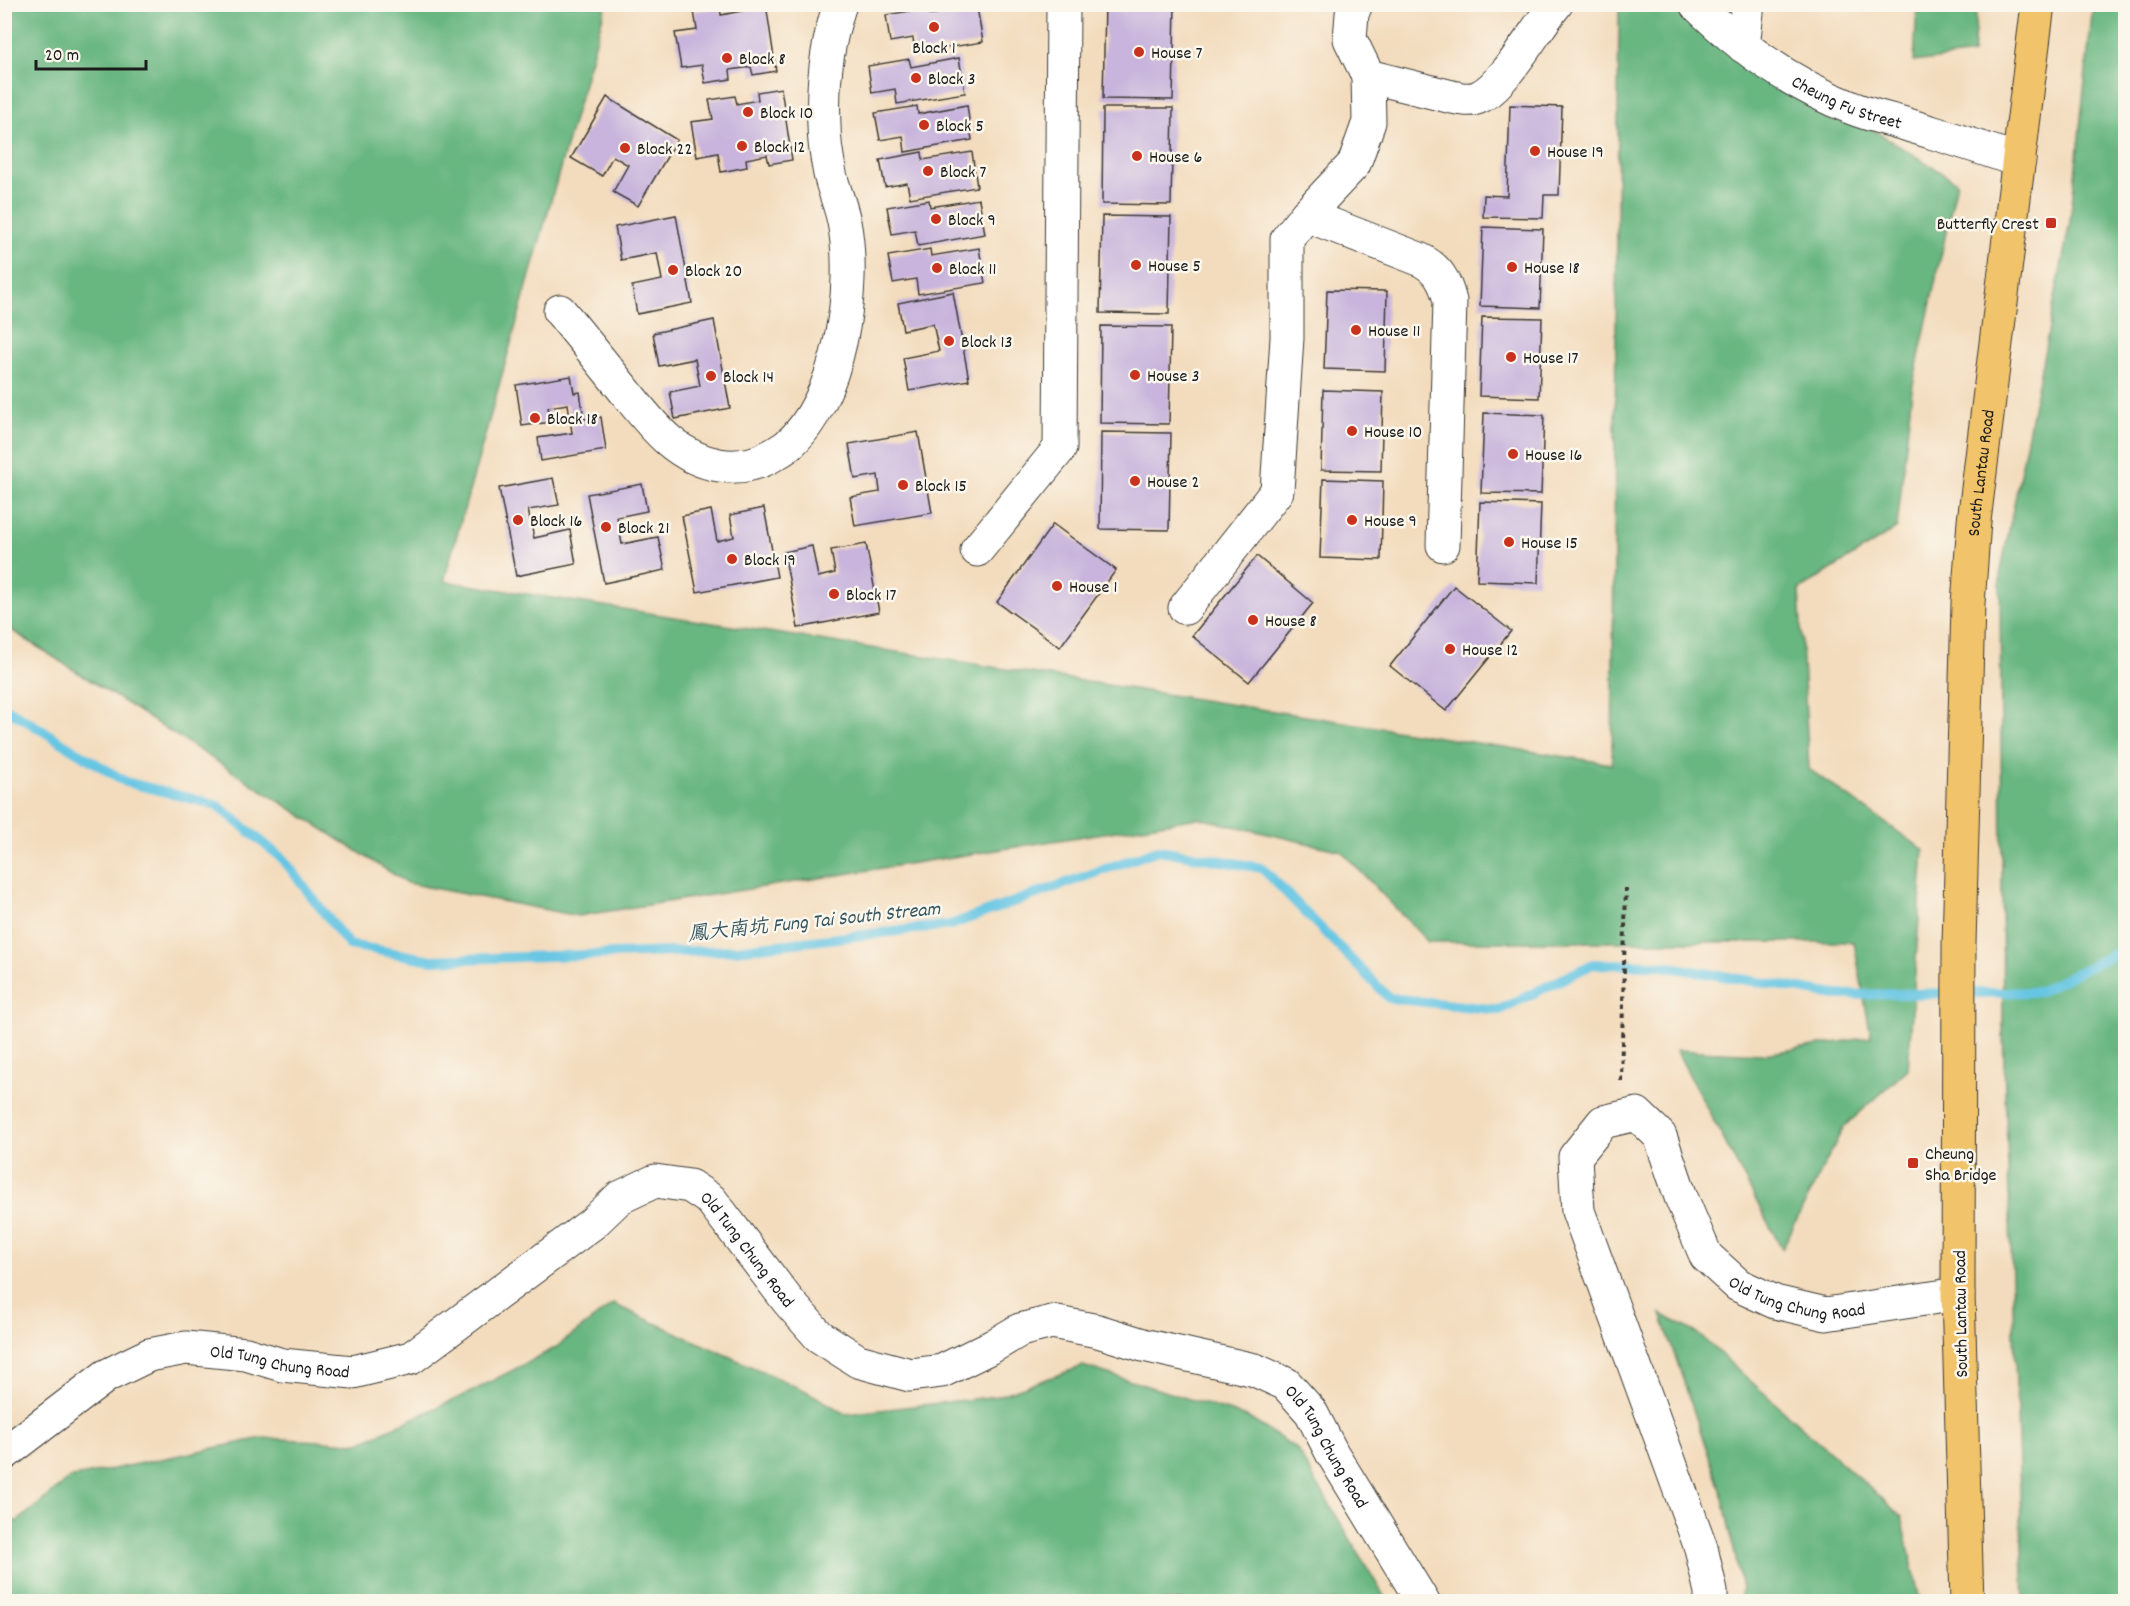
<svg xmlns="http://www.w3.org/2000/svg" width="2130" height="1606" font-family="Dekko,'LXGW WenKai TC',sans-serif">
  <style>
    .forest { fill: #67b680; stroke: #42694e; stroke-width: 1.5 }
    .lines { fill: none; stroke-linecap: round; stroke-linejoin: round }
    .stream { stroke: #65c5e3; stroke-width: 10 }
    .building { fill: #c8b4dc }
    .minor-casing { stroke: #3c3934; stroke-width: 35 }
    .major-casing { stroke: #3c3934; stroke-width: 35 }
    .path { stroke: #3c3934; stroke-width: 4; stroke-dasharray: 4.5 4.5; stroke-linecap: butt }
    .minor { stroke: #fff; stroke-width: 33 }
    .major { stroke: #f1c36a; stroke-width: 33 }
    .poi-dot { fill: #c8321e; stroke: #fbf7ec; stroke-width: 2 }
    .labels { text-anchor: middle; stroke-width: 5; stroke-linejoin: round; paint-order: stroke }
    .poi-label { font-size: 18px; fill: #1c1c1c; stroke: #fbf7ec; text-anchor: start }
    .street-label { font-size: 18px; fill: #1c1c1c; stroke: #fbf7ec }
    .water-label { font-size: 20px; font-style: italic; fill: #365762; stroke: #fbf7ec }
  </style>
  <rect width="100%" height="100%" fill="#fbf7ec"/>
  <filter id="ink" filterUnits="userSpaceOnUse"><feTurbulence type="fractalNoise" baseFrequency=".0167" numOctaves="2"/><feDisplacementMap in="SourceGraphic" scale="12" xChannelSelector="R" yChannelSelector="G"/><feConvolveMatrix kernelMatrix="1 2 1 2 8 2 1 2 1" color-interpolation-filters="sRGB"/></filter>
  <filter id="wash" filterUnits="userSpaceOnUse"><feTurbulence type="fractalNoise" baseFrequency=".008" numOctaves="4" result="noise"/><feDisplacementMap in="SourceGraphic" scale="24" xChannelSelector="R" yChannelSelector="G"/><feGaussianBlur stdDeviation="1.35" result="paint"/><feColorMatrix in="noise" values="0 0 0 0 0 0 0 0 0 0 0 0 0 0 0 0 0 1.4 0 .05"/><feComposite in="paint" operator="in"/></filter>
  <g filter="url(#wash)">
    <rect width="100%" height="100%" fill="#f3dcbd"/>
    <g class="forest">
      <polygon points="4,5 606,5 444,581 1612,764 1619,5 1674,5 1957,182 1912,389 1897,528 1799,590 1809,769 1924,850 1908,1069 1843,1128 1782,1249 1676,1050 1764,1054 1871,1037 1854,942 1428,942 1341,851 1199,818 578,916 407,883 5,626"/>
      <polygon points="1917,5 1977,5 1973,54 1914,62"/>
      <polygon points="2093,5 2126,5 2126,1601 2024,1602 2003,1035 2000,575 2070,222"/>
      <polygon points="613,1304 808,1392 846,1414 998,1396 1083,1366 1247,1417 1296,1448 1387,1601 5,1601 5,1521 18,1521 70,1478 262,1438 359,1443 471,1392 555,1348"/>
      <polygon points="1661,1314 1697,1333 1902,1517 1920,1601 1740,1601 1742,1588 1723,1498"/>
    </g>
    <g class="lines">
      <polyline class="stream" points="4,707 126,782 217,805 283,859 349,945 432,960 735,950 950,925 1158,850 1262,868 1389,998 1499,1010 1593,964 1657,965 1836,995 2039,992 2126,948"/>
    </g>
    <g id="blocks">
      <g class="building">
        <polygon points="741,4 766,4 776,71 753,75 751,67 730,70 731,79 705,83 702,65 681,68 675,33 697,30 694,11 720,7 721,15 742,11"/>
        <polygon points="1105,4 1175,4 1173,100 1103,99"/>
        <polygon points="977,7 983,42 915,53 913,38 890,42 886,15 927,8 929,15"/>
        <polygon points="959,58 965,93 897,104 895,89 872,93 868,66 909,59 911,67"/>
        <polygon points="781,88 792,160 769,164 767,155 746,159 747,167 721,172 718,153 697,157 691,122 713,119 709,100 735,96 737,104 758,100 757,92"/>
        <polygon points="607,97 677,140 638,206 613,192 628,165 613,156 602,176 571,158"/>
        <polygon points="967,105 972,140 905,152 903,136 880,140 875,113 917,106 918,114"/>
        <polygon points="1510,105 1562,107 1559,195 1544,195 1543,218 1483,217 1484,195 1507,196"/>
        <polygon points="1103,108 1173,108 1171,205 1102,204"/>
        <polygon points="922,152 923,160 972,152 977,187 910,198 907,183 885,187 880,160"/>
        <polygon points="979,199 985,234 918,246 915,230 892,234 887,207 929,200 930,207"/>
        <polygon points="676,215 692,303 637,314 632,286 662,280 657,253 621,260 615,227"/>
        <polygon points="1102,216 1171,217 1169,314 1100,313"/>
        <polygon points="1483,227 1543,229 1540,308 1480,306"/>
        <polygon points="979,248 985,283 918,294 916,279 893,283 888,256 930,249 931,256"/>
        <polygon points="1327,290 1387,291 1385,371 1324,369"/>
        <polygon points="953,292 969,380 909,391 903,358 939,351 933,324 903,330 898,303"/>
        <polygon points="1482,317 1542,318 1539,398 1479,396"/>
        <polygon points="714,320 730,408 675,419 670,392 700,386 695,359 659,366 653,333"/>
        <polygon points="1101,326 1171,327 1169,424 1100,423"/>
        <polygon points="571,376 574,393 580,392 584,419 601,417 606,450 541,461 538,438 572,433 568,404 548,407 551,422 522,426 516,385"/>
        <polygon points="1323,390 1383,392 1381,471 1321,470"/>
        <polygon points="1484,413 1544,415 1541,494 1481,493"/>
        <polygon points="918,432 932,513 855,526 850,497 880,492 878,475 855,479 849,444"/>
        <polygon points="1101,432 1171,433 1169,530 1100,529"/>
        <polygon points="553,478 559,505 528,510 534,538 570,530 576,564 516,576 499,488"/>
        <polygon points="1323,479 1383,481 1381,560 1320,558"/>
        <polygon points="642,484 647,511 617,517 622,544 658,537 665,570 604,583 587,494"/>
        <polygon points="1480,502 1541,504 1538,583 1477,581"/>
        <polygon points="764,508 777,577 697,592 682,516 711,510 717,541 734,537 730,515"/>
        <polygon points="1053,524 1116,570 1060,647 997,602"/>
        <polygon points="866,544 879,612 798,628 784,552 812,546 818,577 835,573 831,550"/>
        <polygon points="1257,556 1313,603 1249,682 1192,636"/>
        <polygon points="1454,586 1511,631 1446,711 1390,666"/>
      </g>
    </g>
  </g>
  <g filter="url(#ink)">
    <use href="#blocks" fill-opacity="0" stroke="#3c3934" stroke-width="1.5"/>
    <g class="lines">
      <defs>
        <g id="minor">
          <path id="s1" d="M1696 4C1740 48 1794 85 1852 108 1869 115 1888 119 1905 124 1943 136 1981 147 2019 161"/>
          <polyline points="1743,46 1748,4"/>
          <path d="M1368 76 1452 97C1461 99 1471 101 1479 97 1505 85 1536 28 1556 4"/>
          <polyline points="1306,215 1354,164 1369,122 1368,76 1350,39 1352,14 1356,4"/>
          <path d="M560 311C580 335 600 360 620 385 648 419 672 457 719 465 737 468 755 465 771 456 776 453 782 450 787 446 840 401 857 287 844 222 841 206 834 191 830 174 827 159 824 141 824 125 822 85 827 43 840 4"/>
          <polyline points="977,550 1060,448 1063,4"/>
          <path d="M1185 608 1277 491 1287 338V239L1306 215 1419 259C1438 268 1445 281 1450 301L1443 545"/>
          <path id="s2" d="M4 1454 106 1376 149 1355 186 1348 246 1354 282 1365 353 1372 411 1358 593 1223 619 1198 655 1181 690 1186 711 1200 788 1301 819 1336 858 1361 910 1375 942 1371 993 1346 1020 1330 1052 1322 1098 1331 1143 1345 1255 1370 1286 1384 1311 1412 1332 1453 1423 1602"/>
          <path id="s3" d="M1711 1602V1592L1701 1548 1578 1211 1575 1157 1603 1122 1637 1114 1660 1136 1681 1197 1706 1256 1738 1285 1775 1302 1826 1314 1958 1294"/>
        </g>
        <g id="major">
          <path id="s4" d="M1967 1602 1958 1294 1959 945 1968 604 1974 521 2038 4"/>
        </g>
      </defs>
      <use href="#minor" class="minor-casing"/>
      <use href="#major" class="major-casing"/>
      <polyline class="path" points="1621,1081 1626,888"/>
      <use href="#minor" class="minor"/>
      <use href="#major" class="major"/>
    </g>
  </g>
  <g class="poi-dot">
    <circle cx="934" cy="27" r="6"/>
    <circle cx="1139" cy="52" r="6"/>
    <circle cx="727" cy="58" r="6"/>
    <circle cx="916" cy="78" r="6"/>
    <circle cx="748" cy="112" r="6"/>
    <circle cx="924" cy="125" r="6"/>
    <circle cx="742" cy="146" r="6"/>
    <circle cx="625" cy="148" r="6"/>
    <circle cx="1535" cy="151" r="6"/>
    <circle cx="1137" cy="156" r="6"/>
    <circle cx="928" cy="171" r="6"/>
    <circle cx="936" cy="219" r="6"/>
    <rect x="2045" y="217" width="12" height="12" rx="3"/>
    <circle cx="1136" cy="265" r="6"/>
    <circle cx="1512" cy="267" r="6"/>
    <circle cx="937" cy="268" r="6"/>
    <circle cx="673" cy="270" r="6"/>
    <circle cx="1356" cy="330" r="6"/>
    <circle cx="949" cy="341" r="6"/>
    <circle cx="1511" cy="357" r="6"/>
    <circle cx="1135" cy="375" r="6"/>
    <circle cx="711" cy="376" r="6"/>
    <circle cx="535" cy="418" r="6"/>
    <circle cx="1352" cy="431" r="6"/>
    <circle cx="1513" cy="454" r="6"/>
    <circle cx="1135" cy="481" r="6"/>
    <circle cx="903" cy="485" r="6"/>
    <circle cx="518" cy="520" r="6"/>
    <circle cx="1352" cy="520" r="6"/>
    <circle cx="606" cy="527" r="6"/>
    <circle cx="1509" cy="542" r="6"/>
    <circle cx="732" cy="559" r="6"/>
    <circle cx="1057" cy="586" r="6"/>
    <circle cx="834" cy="594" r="6"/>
    <circle cx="1253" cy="620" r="6"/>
    <circle cx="1450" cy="649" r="6"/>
    <rect x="1907" y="1157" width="12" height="12" rx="3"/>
  </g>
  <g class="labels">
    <g class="poi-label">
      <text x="934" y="53" text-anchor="middle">Block 1</text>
      <text x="1151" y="58">House 7</text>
      <text x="739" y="64">Block 8</text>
      <text x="928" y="84">Block 3</text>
      <text x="760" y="118">Block 10</text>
      <text x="936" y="131">Block 5</text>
      <text x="754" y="152">Block 12</text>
      <text x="637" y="154">Block 22</text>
      <text x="1547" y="157">House 19</text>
      <text x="1149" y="162">House 6</text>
      <text x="940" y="177">Block 7</text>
      <text x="948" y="225">Block 9</text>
      <text x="2039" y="229" text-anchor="end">Butterfly Crest</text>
      <text x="1148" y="271">House 5</text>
      <text x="1524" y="273">House 18</text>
      <text x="949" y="274">Block 11</text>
      <text x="685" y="276">Block 20</text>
      <text x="1368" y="336">House 11</text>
      <text x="961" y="347">Block 13</text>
      <text x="1523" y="363">House 17</text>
      <text x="1147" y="381">House 3</text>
      <text x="723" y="382">Block 14</text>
      <text x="547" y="424">Block 18</text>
      <text x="1364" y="437">House 10</text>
      <text x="1525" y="460">House 16</text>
      <text x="1147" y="487">House 2</text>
      <text x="915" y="491">Block 15</text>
      <text x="530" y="526">Block 16</text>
      <text x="1364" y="526">House 9</text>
      <text x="618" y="533">Block 21</text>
      <text x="1521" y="548">House 15</text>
      <text x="744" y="565">Block 19</text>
      <text x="1069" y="592">House 1</text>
      <text x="846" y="600">Block 17</text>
      <text x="1265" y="626">House 8</text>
      <text x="1462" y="655">House 12</text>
      <text x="1925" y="1159">Cheung<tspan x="1925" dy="21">Sha Bridge</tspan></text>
    </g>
    <g class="street-label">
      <text dy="6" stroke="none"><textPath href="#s1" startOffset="182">Cheung Fu Street</textPath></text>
      <text dy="6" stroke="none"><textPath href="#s4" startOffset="1130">South Lantau Road</textPath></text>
      <text dy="6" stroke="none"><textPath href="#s2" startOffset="867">Old Tung Chung Road</textPath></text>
      <text dy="6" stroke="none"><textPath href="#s3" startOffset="813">Old Tung Chung Road</textPath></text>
      <text transform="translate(1960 1314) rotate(-91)" y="6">South Lantau Road</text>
      <text dy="6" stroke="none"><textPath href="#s2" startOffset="309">Old Tung Chung Road</textPath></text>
      <text dy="6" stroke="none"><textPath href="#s2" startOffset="1551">Old Tung Chung Road</textPath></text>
    </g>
    <g class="water-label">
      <text transform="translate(814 920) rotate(-6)" y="7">鳳大南坑 Fung Tai South Stream</text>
    </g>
  </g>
  <rect width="2130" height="1606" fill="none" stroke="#fbf7ec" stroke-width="24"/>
  <path d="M36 60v9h110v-9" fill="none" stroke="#1c1c1c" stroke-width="3"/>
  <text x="45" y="60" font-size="18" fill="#1c1c1c" stroke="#fbf7ec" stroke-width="4.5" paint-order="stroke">20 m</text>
</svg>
